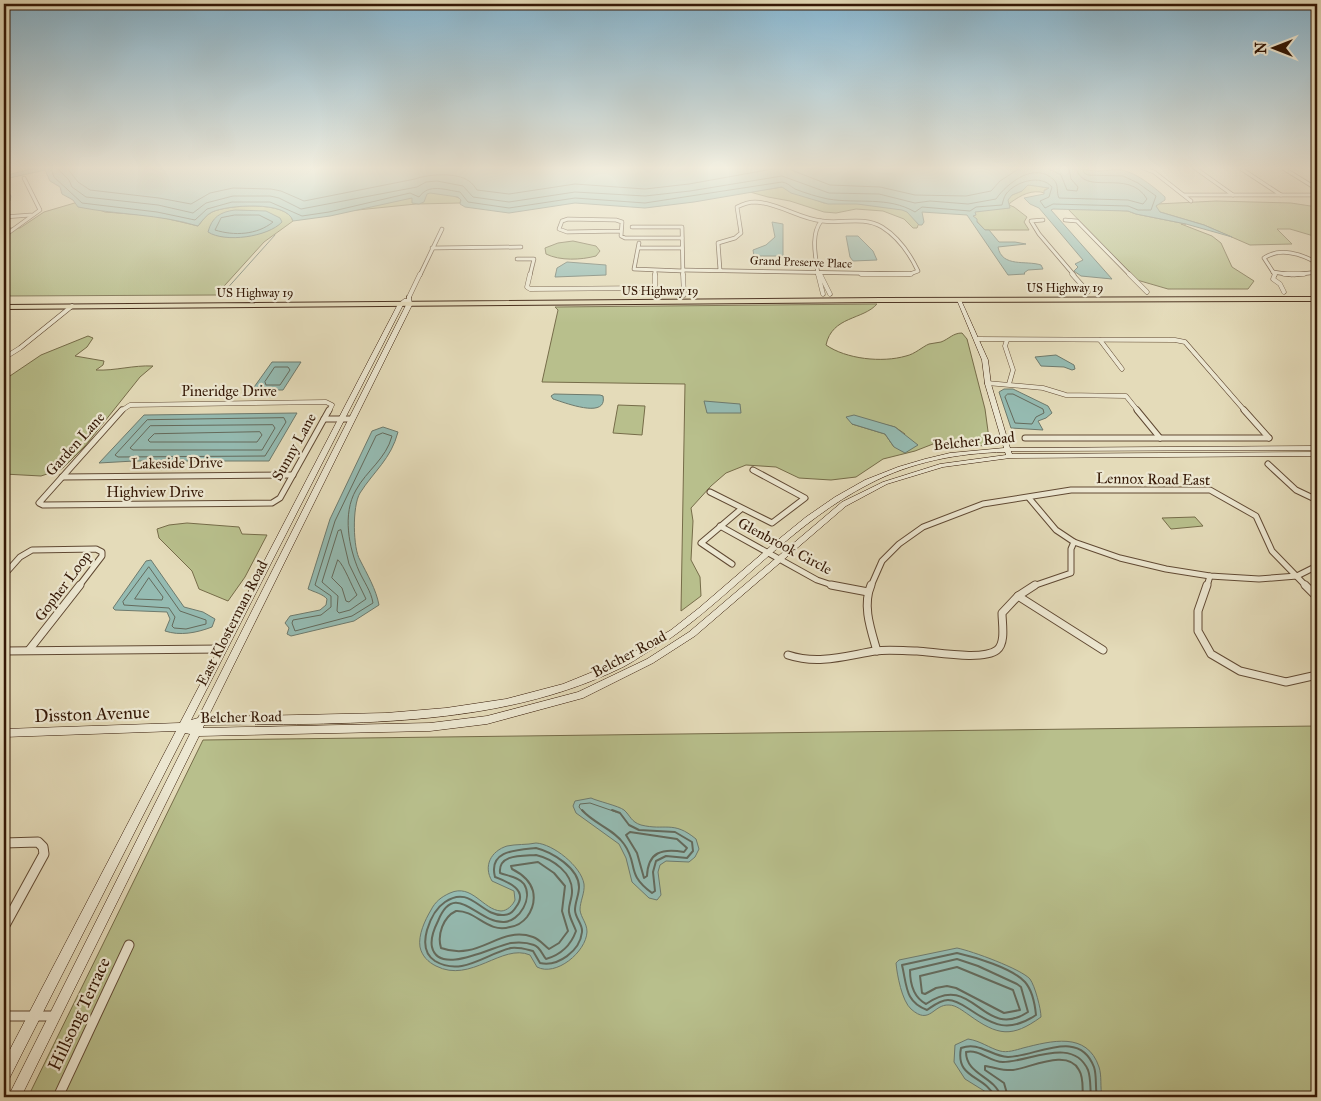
<svg xmlns="http://www.w3.org/2000/svg" width="1321" height="1101" font-family="'IM FELL Great Primer',serif">
  <style>
    .green { fill: #b8bf8c; stroke: #766c49; fill-rule: evenodd }
    .water { fill: #95bbb2; stroke: #6e7a6d }
    .lines { fill: none; stroke-linecap: round; stroke-linejoin: round }
    .shore-far1 { stroke: #646a5c; stroke-width: 1 }
    .shore { stroke: #646a5c; stroke-width: 2 }
    .stream { stroke: #6e7a6d; stroke-width: 1 }
    .street-far4-casing { stroke: #604933; stroke-width: 4.5 }
    .street-far3-casing { stroke: #604933; stroke-width: 5 }
    .street-far2-casing { stroke: #604933; stroke-width: 7 }
    .street-far1-casing { stroke: #604933; stroke-width: 9 }
    .street-casing { stroke: #604933; stroke-width: 11 }
    .secondary-casing { stroke: #341806; stroke-width: 1 }
    .highway-casing { stroke: #341806; stroke-width: 2 }
    .street-far4 { stroke: #ede8d2; stroke-width: 3 }
    .street-far3 { stroke: #ede8d2; stroke-width: 4 }
    .street-far2 { stroke: #ede8d2; stroke-width: 5 }
    .street-far1 { stroke: #ede8d2; stroke-width: 7 }
    .street { stroke: #ede8d2; stroke-width: 9 }
    .secondary { fill: #ede8d2; fill-rule: evenodd }
    .highway { fill: #e4dbb9; fill-rule: evenodd }
    .labels { text-anchor: middle; stroke-width: 4.5; stroke-linejoin: round; paint-order: stroke }
    .far-street-label { font-size: 12px; fill: #341806; stroke: #ede8d2 }
    .street-label { font-size: 15px; fill: #341806; stroke: #ede8d2 }
    .near-street-label { font-size: 18px; fill: #341806; stroke: #ede8d2 }
  </style>
  <rect width="100%" height="100%" fill="#e4dbb9"/>
  <filter id="stains"><feTurbulence type="fractalNoise" baseFrequency=".004" numOctaves="4"/><feColorMatrix values="0 0 0 0 .2 0 0 0 0 .09 0 0 0 0 .02 0 0 0 .5 -.17"/></filter>
  <radialGradient id="worn" r=".72"><stop offset=".6" stop-color="#630" stop-opacity="0"/><stop offset="1" stop-color="#630" stop-opacity=".3"/></radialGradient>
  <g class="green">
    <path d="M1028 185H1036L1050 189 1044 190 1045 193C1032 189 1021 195 1010 203L1009 205 1014 207 1027 217 1024 222 1029 230H985L968 212 1022 191Z"/>
    <polygon points="782,187 824,203 843,201 907,208 919,223 917,228 913,228 904,219 883,211 856,209 836,213 824,212 790,201 768,197 750,192"/>
    <polygon points="428,192 445,192 461,199 460,203 416,204 338,212"/>
    <polygon points="1216,201 1291,203 1317,207 1317,237 1290,229 1277,229 1292,244 1250,245 1204,225 1160,212 1154,208 1157,204"/>
    <path d="M78 202 105 212 156 216 198 226C202 221 206 215 212 212 227 205 287 200 293 221L264 242 216 295 4 296V228H20L44 212Z"/>
    <polygon points="1066,207 1128,211 1136,214 1186,224 1181,224 1212,236 1221,243 1232,267 1254,281 1248,289 1168,289 1137,280"/>
    <path d="M573 241 596 246 600 251 596 256C581 260 560 261 546 254L545 248 558 243Z"/>
    <path d="M877 304C863 320 832 316 826 345 846 359 882 363 906 356 915 354 922 347 929 344 933 343 937 343 941 342 949 339 953 333 962 333L967 339 985 409 990 446 933 444 915 451 883 459 856 477 831 480 799 478 776 467 746 465 726 473 711 486 691 508 693 521 691 560 700 577 701 596 681 611 685 384 542 382 558 310 555 307ZM879 423 895 427 905 434 894 447 885 434 852 424Z"/>
    <path d="M88 336 93 338 87 347 75 356 104 361 103 365 96 370C115 371 133 365 153 366L140 377 85 446 62 469 41 476 4 474V380L41 355Z"/>
    <polygon points="618,405 645,406 642,435 613,433"/>
    <polygon points="1195,517 1203,526 1171,529 1162,518"/>
    <polygon points="187,523 239,527 242,534 267,535 245,577 228,601 199,589 192,571 159,538 157,529 169,525"/>
    <polygon points="1317,726 1317,1097 28,1097 203,740"/>
  </g>
  <g class="water">
    <path d="M34 168H1079C1091 172 1102 171 1113 170 1130 167 1153 186 1165 197V200L1156 206 1160 212 1204 225 1232 237 1186 224 1136 214 1128 211 1053 209 1051 210 1112 279 1081 276 1074 271 1078 267 1075 264 1083 260 1039 208 1030 204 1024 198 1044 194V191L1049 188 1028 185 1022 191 1012 195 1008 200 1010 208 975 212 976 215 973 216 977 219V222L985 230H989L999 242H1015L1026 244 998 247C1002 268 1026 260 1041 265L1043 269 1028 270 1024 273 1025 274 1008 275 967 215 922 212 924 222 922 225H919L907 212 902 210 857 204H828L791 193 782 187 694 202 645 208 575 203 509 213 465 207 460 204 461 200 458 197 430 193 427 194 424 202 419 204 412 203V198L330 216 293 221C287 200 227 205 212 212 206 215 202 221 198 226 159 214 118 215 78 207L73 200 62 194 60 187 50 181 45 170 5 179 4 186 11 196 10 201 4 204V176Z"/>
    <path d="M235 210 266 211 280 218 282 222C268 237 225 243 208 232 212 217 220 212 235 210Z"/>
    <polygon points="772,222 783,224 783,256 754,256 753,250 766,245 775,237"/>
    <polygon points="846,236 858,236 873,251 877,260 853,261 850,257"/>
    <polygon points="567,262 606,265 606,275 555,277 557,268"/>
    <polygon points="1056,355 1074,365 1075,369 1072,370 1064,367 1041,366 1035,357"/>
    <polygon points="272,362 301,362 283,390 252,390"/>
    <polygon points="1004,389 1013,389 1048,406 1052,413 1046,418 1038,421 1043,430 1011,428 999,392"/>
    <path d="M554 394 600 395 603 396C608 420 563 402 553 399L551 396Z"/>
    <polygon points="704,401 740,404 741,413 707,413"/>
    <polygon points="297,413 269,461 134,461 99,463 144,415"/>
    <polygon points="854,415 895,427 918,445 905,453 894,447 885,434 852,424 846,417"/>
    <path d="M383 427 398 432C391 459 374 471 360 493 352 506 353 549 360 560 367 574 376 589 379 605L354 621 291 636 287 634 289 628 285 623 290 616 320 610 326 605 327 599C323 594 314 592 308 589L330 519 372 431Z"/>
    <path d="M151 560 184 607 203 612 215 619 212 627C196 633 180 636 165 631L170 619 167 612 115 610 113 608 146 561Z"/>
    <path d="M591 798C597 801 619 806 624 810 630 815 631 822 641 825 665 831 673 820 696 839L699 849 695 857 689 862 666 861 660 865 658 872 661 895 657 900 649 898 632 882 626 858 619 844 576 813 573 806 575 801Z"/>
    <path d="M536 843C553 844 581 866 584 884 585 893 580 901 580 910 581 918 587 923 587 932 586 952 556 977 537 967L530 955C502 943 471 984 436 966 428 962 422 956 420 947 418 935 425 920 431 910 435 902 441 897 450 893 472 883 483 910 501 911 507 911 513 905 515 900L514 891 492 881C483 866 491 851 507 846 516 844 527 845 536 843Z"/>
    <path d="M957 948C972 951 1021 969 1030 979 1035 986 1041 1009 1041 1017 1012 1038 998 1036 969 1015 963 1011 956 1005 949 1005 933 1004 930 1026 911 1009 902 1001 897 975 896 963L899 960Z"/>
    <path d="M968 1039C981 1041 989 1048 1000 1051 1007 1053 1016 1050 1023 1048 1051 1041 1087 1031 1099 1067 1102 1076 1100 1087 1102 1097H994L965 1079 954 1062 955 1045Z"/>
  </g>
  <g class="lines">
    <g class="shore-far1">
      <path d="M51 168 54 177 82 203 157 212 195 220 207 209 232 202H270L302 216 329 212 410 193 419 197C429 183 445 190 460 192L468 202 509 208 575 198 645 203 782 182C788 183 790 186 795 189 805 193 818 197 828 199 858 204 888 196 915 212L922 207 970 211 976 207 1002 205C1003 201 1004 197 1006 194 1016 181 1041 174 1052 187L1049 197 1040 201 1045 208 1053 204 1128 206 1138 210H1151L1156 196 1138 183 1123 176 1088 175 1084 173 1083 168"/>
      <path d="M57 168 69 180 72 187 86 197 158 205 193 213 206 203 233 196H270L279 198 301 209 417 187 426 182 437 181 463 186 473 197 509 202 575 192 645 196 690 191 782 176 829 193 879 194 915 203 930 201 968 204 996 199C1007 183 1035 161 1054 180 1059 185 1056 192 1059 198L1128 200 1143 204 1147 199C1128 167 1084 198 1076 168"/>
      <path d="M67 168 78 182 90 190 159 198 191 204 210 193 233 188 271 189 281 191 304 201 415 179C429 174 456 172 469 181 472 183 475 187 477 190L509 194 575 184 645 189 689 184 778 168"/>
      <polyline points="786,168 830,185 880,187 915,195 966,196 991,191 1000,181 1020,168"/>
      <polyline points="1047,168 1061,175 1067,190 1077,191 1078,187 1071,179 1069,168"/>
      <path d="M235 215H259L273 222C257 235 234 236 215 230L221 218Z"/>
      <polygon points="275,367 288,367 290,370 280,385 266,385 265,382"/>
      <polygon points="1008,394 1013,394 1043,409 1044,413 1036,417 1032,424 1015,423 1005,397"/>
      <polygon points="284,418 286,422 265,456 118,457 115,455 147,420"/>
      <polygon points="273,425 275,428 262,450 133,450 130,448 150,426"/>
      <polygon points="260,432 262,435 257,442 150,442 148,440 154,434"/>
      <path d="M383 433 392 436C386 459 367 470 356 490 342 514 349 548 359 571 364 582 371 591 373 603L352 616 295 631 292 623 293 620 321 615 331 607V596L315 585 335 521 376 436Z"/>
      <polygon points="341,530 349,564 366,599 350,610 339,613 337,611 338,596 322,582 338,531"/>
      <path d="M338 560C344 565 352 587 357 595L349 602 346 601 342 588 332 578Z"/>
      <polygon points="149,567 180,611 206,620 206,624 186,629 174,628 172,626 175,617 169,608 124,605 123,602"/>
      <polygon points="149,578 163,597 162,600 135,599"/>
      <polyline points="583,812 579,807 580,804 590,803 616,812"/>
    </g>
    <g class="shore">
      <path d="M582 810C594 824 614 829 624 844 639 865 625 873 652 893L655 891 653 872 656 861 666 856 687 858 693 851 692 842 675 832 639 830 629 825 620 813 612 810"/>
      <path d="M630 832 677 839 687 848 684 852C662 848 648 852 647 876L644 878 637 853 626 835Z"/>
      <path d="M536 848C552 852 579 868 579 887 579 895 575 902 575 910 575 918 583 924 582 932 580 951 558 967 540 963L533 951C525 949 519 947 511 948 485 954 462 977 435 961 424 954 424 941 427 930 430 920 436 908 445 902 471 884 481 917 504 915 510 915 513 912 516 907 529 890 508 882 495 877 488 850 517 850 536 848Z"/>
      <path d="M536 855C553 859 573 873 572 892 572 899 568 906 569 912 570 919 574 925 576 931 571 945 560 955 546 959 542 954 540 947 534 945 526 942 519 942 511 943 495 945 439 977 432 947 430 938 434 929 438 921 455 879 477 923 504 922 520 921 533 898 524 884 519 877 508 876 500 873 498 854 522 856 536 855Z"/>
      <path d="M538 862 554 873 565 886 562 911 568 931 559 943 549 949C544 945 539 939 533 937 499 925 480 962 441 948 437 935 443 917 456 911 476 910 488 934 510 927 517 926 523 922 527 917 532 910 535 900 533 891 530 880 522 874 512 869L511 866Z"/>
      <path d="M957 953C975 957 1012 968 1025 982 1032 990 1035 1005 1036 1015 1009 1033 994 1026 969 1009 963 1005 955 1000 948 1000 940 1000 933 1006 927 1010 905 1002 907 986 902 965Z"/>
      <path d="M957 959 978 966 1017 984 1021 987 1028 1012C982 1042 974 970 926 1004 913 997 910 984 910 970Z"/>
      <polygon points="957,967 1013,990 1020,1010 1004,1013 956,988 947,986 936,988 925,994 922,993 920,976"/>
      <path d="M995 1097C985 1075 955 1079 961 1048 979 1041 990 1056 1008 1057 1035 1057 1079 1027 1094 1067 1097 1076 1095 1087 1097 1097"/>
      <path d="M1001 1097C995 1076 966 1075 966 1052 980 1049 989 1062 1003 1062 1029 1062 1073 1036 1088 1070 1091 1078 1090 1088 1091 1097"/>
      <path d="M1008 1097 1004 1083 985 1070V1066C994 1067 1003 1071 1013 1070 1030 1068 1068 1048 1079 1070 1084 1078 1082 1088 1083 1097"/>
    </g>
    <polyline class="stream" points="224,292 275,235"/>
    <defs>
      <g id="street-far4">
        <polyline points="1143,168 1154,172 1191,201"/>
        <polyline points="1195,168 1233,195"/>
        <polyline points="1240,168 1281,195"/>
        <polyline points="1283,168 1317,189"/>
        <polyline points="1184,195 1317,195"/>
        <polyline points="4,217 31,215"/>
        <polyline points="1043,220 1031,221 1039,234 1074,275"/>
        <polyline points="1065,220 1077,221 1130,275"/>
        <polyline points="632,227 682,227 683,275"/>
        <polyline points="621,231 567,232 559,229 562,221 568,219 616,220 622,222 621,236 625,238 682,238"/>
        <polyline points="4,236 40,210 24,178"/>
        <polyline points="639,243 634,269 683,271"/>
        <polyline points="432,248 521,247"/>
        <polyline points="639,248 682,248"/>
        <polyline points="517,259 534,259 530,275"/>
        <path d="M683 270 910 274 918 271C910 254 898 237 882 227 863 216 842 224 822 221 799 219 779 203 755 202 749 202 743 204 737 207L741 233 735 238 718 243 720 270"/>
        <polyline points="655,271 655,275"/>
        <polyline points="1273,272 1292,275"/>
        <polyline points="420,275 442,229"/>
        <path d="M818 275C816 257 810 236 821 221"/>
        <path d="M1275 275 1264 258C1280 247 1302 254 1317 263"/>
        <polyline points="1294,275 1317,272"/>
      </g>
      <g id="street-far3">
        <polyline points="530,274 527,287 530,289 650,288 655,286 655,274"/>
        <polyline points="683,274 684,295"/>
        <polyline points="818,274 823,294"/>
        <polyline points="820,274 830,294"/>
        <polyline points="861,274 911,274"/>
        <polyline points="1072,274 1088,292"/>
        <polyline points="1129,274 1147,292"/>
        <polyline points="1275,274 1273,279 1280,284 1284,292"/>
        <polyline points="1284,274 1304,274"/>
        <polyline points="409,297 420,274"/>
        <polyline points="977,339 1175,340 1185,342 1245,411"/>
        <polyline points="1007,340 1005,346 1013,370 1009,384"/>
        <polyline points="1100,340 1122,369"/>
        <polyline points="4,358 20,348 72,306"/>
        <polyline points="987,383 1043,388 1066,395 1126,396 1138,411"/>
        <polyline points="121,411 130,405 326,402 332,405 329,411"/>
      </g>
      <g id="street-far2">
        <polyline points="122,410 39,503 43,505 272,503 280,498 329,410"/>
        <polyline points="1137,410 1160,438"/>
        <polyline points="1244,410 1269,438"/>
        <polyline points="324,419 351,419"/>
        <polyline points="1025,438 1269,438"/>
        <polyline points="1268,464 1296,490 1317,500"/>
        <polyline points="62,477 293,475"/>
        <polyline points="710,492 772,523 805,498 753,470"/>
        <polyline points="1029,498 1056,530 1074,542 1120,558 1166,569 1210,576 1259,579 1297,576 1317,566"/>
        <polyline points="720,526 817,580 835,586"/>
        <polyline points="732,564 701,543 741,509"/>
        <polyline points="4,575 20,557 32,550 96,549 102,552 102,556 79,586"/>
        <polyline points="871,586 882,561 899,544 923,527 983,504 1071,490 1210,490 1256,516 1272,551 1306,586"/>
        <polyline points="1033,586 1071,573 1071,549 1074,542"/>
        <polyline points="1207,586 1210,576"/>
      </g>
      <g id="street-far1">
        <polyline points="831,585 868,592"/>
        <path d="M871 585C862 606 871 630 877 651"/>
        <polyline points="1207,585 1198,611 1198,631 1211,654 1240,671 1286,682 1317,675"/>
        <polyline points="1305,585 1317,597"/>
        <polyline points="1018,596 1103,650"/>
        <polyline points="29,650 80,585"/>
        <polyline points="4,651 222,649"/>
        <path d="M788 655C818 665 845 656 875 651 889 649 903 651 917 651 935 652 983 661 997 650 1006 643 1002 623 1002 613L1018 596 1035 585"/>
      </g>
      <g id="street">
        <polyline points="4,843 38,842 43,847 44,854 4,927"/>
        <polyline points="4,1016 54,1016"/>
        <polyline points="58,1097 129,945"/>
      </g>
      <path id="secondary" d="M407 296 411 297 412 305 208 717 386 713 446 708 506 699 563 684 617 662 671 630 699 608 779 539 806 517 835 497 865 480 898 467 925 459 950 453 1004 448 985 384 982 360 957 300 959 299 961 300 988 360 991 384 1010 448 1317 446V450L1026 451H1011L1012 454 1317 452V456L1010 458 943 467 887 484 846 506 695 636 653 663 583 698 487 724 430 731 199 736 21 1097H8L190 734 185 733 9 1079 4 1080V1061L176 731 4 737V729L180 723 398 304 404 299H407ZM406 302V305L198 718 191 720 403 305ZM1005 452 1006 455 940 464 883 482 842 502 689 632 647 659 578 692 487 716 430 723 203 728 204 725C343 723 495 730 623 667 631 663 638 658 646 653 657 646 669 640 679 632 743 584 797 521 869 484 911 462 958 453 1005 452Z"/>
      <polygon id="highway" points="1317,297 1317,301 881,302 4,309 4,305 881,298"/>
    </defs>
    <use href="#street-far4" class="street-far4-casing"/>
    <use href="#street-far3" class="street-far3-casing"/>
    <use href="#street-far2" class="street-far2-casing"/>
    <use href="#street-far1" class="street-far1-casing"/>
    <use href="#street" class="street-casing"/>
    <use href="#secondary" class="secondary-casing"/>
    <use href="#highway" class="highway-casing"/>
    <use href="#street-far4" class="street-far4"/>
    <use href="#street-far3" class="street-far3"/>
    <use href="#street-far2" class="street-far2"/>
    <use href="#street-far1" class="street-far1"/>
    <use href="#street" class="street"/>
    <use href="#secondary" class="secondary"/>
    <use href="#highway" class="highway"/>
  </g>
  <linearGradient id="sky" x2="0" y2="1"><stop stop-color="#87b7d2"/><stop offset="0.52" stop-color="#f3efe0"/><stop offset="1" stop-color="#f3efe0" stop-opacity="0"/></linearGradient>
  <rect width="1321" height="323" fill="url(#sky)"/>
  <g class="labels">
    <g class="far-street-label">
      <text transform="translate(801 262) rotate(2)" y="4">Grand Preserve Place</text>
      <text x="1065" y="292">US Highway 19</text>
      <text x="660" y="295">US Highway 19</text>
      <text x="255" y="297">US Highway 19</text>
    </g>
    <g class="street-label">
      <text x="229" y="396">Pineridge Drive</text>
      <text transform="translate(974 441) rotate(-6)" y="5">Belcher Road</text>
      <text transform="translate(75 444) rotate(-48)" y="5">Garden Lane</text>
      <text transform="translate(294 447) rotate(-61)" y="5">Sunny Lane</text>
      <text transform="translate(177 463) rotate(-1)" y="5">Lakeside Drive</text>
      <text transform="translate(1153 479) rotate(1)" y="5">Lennox Road East</text>
      <text x="155" y="497">Highview Drive</text>
      <text transform="translate(785 546) rotate(28)" y="5">Glenbrook Circle</text>
      <text transform="translate(63 586) rotate(-53)" y="5">Gopher Loop</text>
      <text transform="translate(232 623) rotate(-63)" y="5">East Klosterman Road</text>
      <text transform="translate(629 654) rotate(-28)" y="5">Belcher Road</text>
      <text transform="translate(241 717) rotate(-1)" y="5">Belcher Road</text>
    </g>
    <g class="near-street-label">
      <text transform="translate(92 714) rotate(-2)" y="6">Disston Avenue</text>
      <text transform="translate(79 1014) rotate(-65)" y="6">Hillsong Terrace</text>
    </g>
  </g>
  <rect width="1321" height="1101" fill="none" stroke="#e4dbb9" stroke-width="20"/>
  <rect x="5" y="5" width="1311" height="1091" fill="none" stroke="#341806" stroke-width="2.5"/>
  <rect x="10" y="10" width="1301" height="1081" fill="none" stroke="#341806"/>
  <g transform="translate(1274 48) rotate(270)" stroke="#ede8d2" stroke-width="4" paint-order="stroke">
  <path d="M0-4L9 19L0 12L-9 19Z" fill="#341806"/>
  <text y="-8" font-size="14" font-weight="bold" text-anchor="middle" fill="#341806">N</text>
  </g>
  <rect width="100%" height="100%" filter="url(#stains)"/>
  <rect width="100%" height="100%" fill="url(#worn)"/>
</svg>
